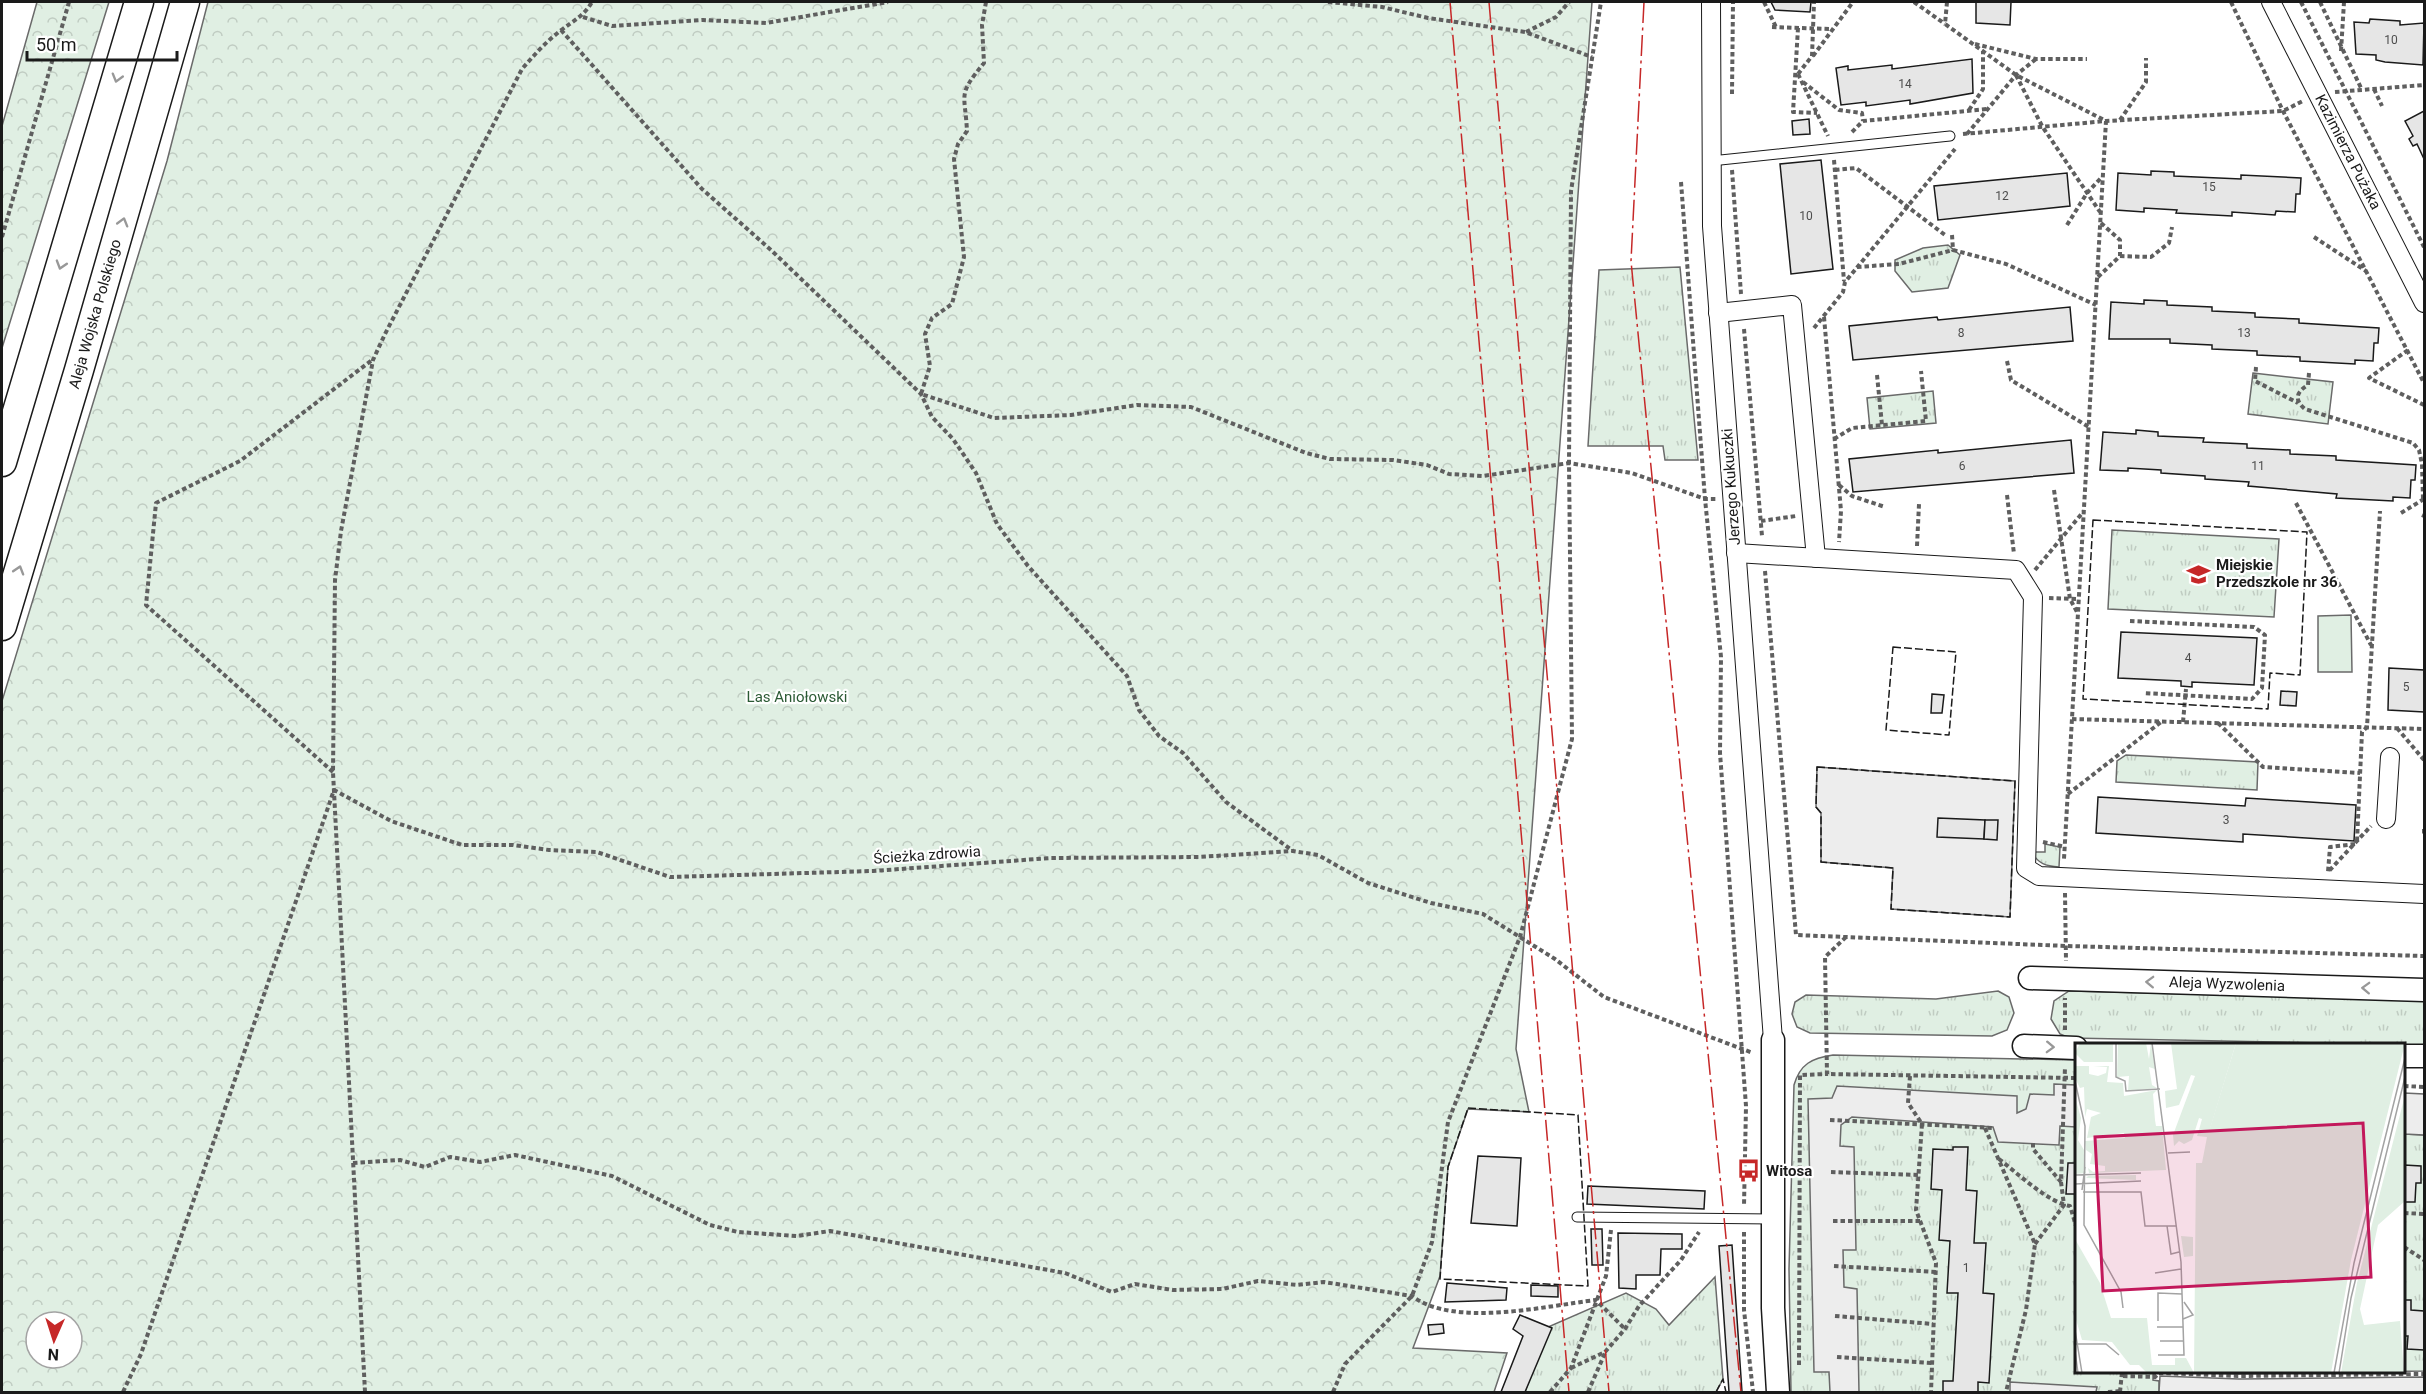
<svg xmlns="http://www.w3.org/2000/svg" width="2426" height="1394" font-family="Roboto,sans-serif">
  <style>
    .grass { fill: url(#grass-tufts); stroke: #6a6a6a; stroke-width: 1.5 }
    .forest { fill: url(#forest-crowns); stroke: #6a6a6a; stroke-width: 1.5; fill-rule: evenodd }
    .garden { fill: #e0efe3; stroke: #6a6a6a; stroke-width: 1.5 }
    .parking { fill: #ededed; stroke: #6a6a6a; stroke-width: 1.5 }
    .building { fill: #e6e6e6; stroke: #1a1a1a; stroke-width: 1.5 }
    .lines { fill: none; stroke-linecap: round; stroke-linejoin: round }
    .service-casing { stroke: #1a1a1a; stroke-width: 11 }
    .minor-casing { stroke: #1a1a1a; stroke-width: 20 }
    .tertiary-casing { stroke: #1a1a1a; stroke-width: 25 }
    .primary-casing { stroke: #1a1a1a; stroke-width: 31 }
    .path { stroke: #5f5f5f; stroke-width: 4; stroke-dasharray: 4.5 3; stroke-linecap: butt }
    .service { stroke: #fff; stroke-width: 9 }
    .minor { stroke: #fff; stroke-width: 18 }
    .tertiary { stroke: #fff; stroke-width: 22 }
    .primary { stroke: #fff; stroke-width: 28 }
    .fence { stroke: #1a1a1a; stroke-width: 1.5; stroke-dasharray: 8 3; stroke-linecap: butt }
    .power { stroke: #c62828; stroke-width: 1.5; stroke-dasharray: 21 4.5 3 4.5; stroke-linecap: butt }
    .oneway { stroke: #989898 }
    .labels { text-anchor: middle; stroke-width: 4.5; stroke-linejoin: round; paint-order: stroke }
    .number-label { font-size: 12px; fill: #4d4d4d }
    .street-label { font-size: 15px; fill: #1a1a1a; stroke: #fff }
    .poi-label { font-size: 15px; font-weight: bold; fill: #1a1a1a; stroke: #fff; text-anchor: start }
    .park-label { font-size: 15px; fill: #2b5a34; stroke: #fff }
    .inset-road { fill: none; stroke: #a3a3a3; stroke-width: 1.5 }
    .view { fill: #c2185b; fill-opacity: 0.15; stroke: #c2185b; stroke-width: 3 }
    .inset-edge { fill: none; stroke: #1a1a1a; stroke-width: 3 }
  </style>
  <defs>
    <pattern id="grass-tufts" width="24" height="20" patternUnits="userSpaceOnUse" patternTransform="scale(1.5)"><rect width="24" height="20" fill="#e0efe3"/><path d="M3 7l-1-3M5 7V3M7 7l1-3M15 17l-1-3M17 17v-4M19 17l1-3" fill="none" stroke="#c0ccc2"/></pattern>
    <pattern id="forest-crowns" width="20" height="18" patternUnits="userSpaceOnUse" patternTransform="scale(1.5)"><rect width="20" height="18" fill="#e0efe3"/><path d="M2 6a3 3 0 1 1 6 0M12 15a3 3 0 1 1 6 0" fill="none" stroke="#c0ccc2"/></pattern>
  </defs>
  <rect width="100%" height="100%" fill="#fff"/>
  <g class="grass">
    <polygon points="1948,245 1960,255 1948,288 1912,292 1895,271 1895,260 1923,248"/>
    <polygon points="1680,267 1698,460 1665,460 1663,446 1588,446 1599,270"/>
    <polygon points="2253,373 2333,382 2328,424 2248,414"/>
    <polygon points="1933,391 1936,423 1870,429 1867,398"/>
    <polygon points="2112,530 2279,539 2274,617 2108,609"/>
    <polygon points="2126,755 2258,762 2257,790 2116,782 2117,761"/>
    <path d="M2045 844 2060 847 2059 867C2046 866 2038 864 2032 852H2045Z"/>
    <polygon points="1998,991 2009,997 2014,1013 2007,1030 1992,1036 1810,1033 1797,1027 1792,1014 1795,1002 1806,995 1936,999"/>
    <polygon points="2069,991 2424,1000 2424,1045 2070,1038 2060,1034 2051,1019 2054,1001"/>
    <path d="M1833 1055 2076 1060V1372H2158L2153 1375V1380L2159 1381V1392H1791L1789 1269 1794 1085C1800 1064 1812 1058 1833 1055Z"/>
    <polygon points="2404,1134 2424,1135 2424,1371 2238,1374 2176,1372 2404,1372"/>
    <polygon points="1715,1277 1723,1379 1716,1392 1525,1392 1548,1327 1626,1293 1656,1309 1669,1325"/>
  </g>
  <g class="forest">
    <polygon points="37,2 109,2 2,348 2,126"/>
    <path d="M208 2H1592L1516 1049 1529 1112 1468 1109 1448 1167 1440 1276 1413 1348 1507 1353 1494 1392H2V701L167 161ZM36 1322H72V1358H36Z"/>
  </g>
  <polygon class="garden" points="2351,615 2352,672 2318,672 2318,616"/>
  <g class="parking">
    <polygon points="1817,767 2015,781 2010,917 1891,909 1893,868 1821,862 1821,813 1816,807"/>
    <polygon points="2054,1084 2076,1085 2076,1127 2060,1126 2059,1145 1998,1142 1993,1127 1852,1117 1841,1125 1840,1146 1854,1147 1856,1250 1843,1250 1844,1287 1857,1289 1859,1392 1830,1392 1829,1372 1814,1372 1808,1099 1832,1098 1837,1086 2017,1096 2017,1113 2026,1109 2030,1094 2054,1095"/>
    <polygon points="2404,1093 2424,1094 2424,1135 2404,1134"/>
    <polygon points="2160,1376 2239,1379 2424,1377 2424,1392 2159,1392"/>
    <polygon points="2010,1382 2097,1387 2096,1392 2010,1392"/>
  </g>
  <g class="building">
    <polygon points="1771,2 1811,2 1810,12 1775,10"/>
    <polygon points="1976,2 2011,2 2010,25 1976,23"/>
    <polygon points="2370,19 2400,21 2400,25 2424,23 2423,65 2385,62 2376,60 2376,55 2356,54 2354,22 2369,23"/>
    <polygon points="1972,59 1973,93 1910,104 1910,100 1866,106 1866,102 1841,105 1836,68 1848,66 1848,70 1892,65 1892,69"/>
    <polygon points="2424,111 2424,159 2417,144 2413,146 2409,139 2413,136 2405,121"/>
    <polygon points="1809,119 1810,134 1793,135 1792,121"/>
    <polygon points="1821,160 1833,269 1791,274 1780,164"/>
    <polygon points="2151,171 2174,172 2174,176 2241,179 2241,175 2301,178 2300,194 2296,194 2295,212 2276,211 2275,215 2232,212 2232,216 2176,213 2177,210 2144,208 2144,212 2116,210 2118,173 2151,175"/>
    <polygon points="2067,173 2070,206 1938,220 1934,186"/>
    <polygon points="2144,300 2167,301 2167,305 2212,307 2212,311 2255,313 2255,317 2299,319 2299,323 2379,328 2378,343 2374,343 2373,361 2355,360 2355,364 2300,361 2300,357 2257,355 2257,351 2212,349 2212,345 2170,343 2170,339 2109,339 2111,302 2144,304"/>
    <polygon points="2070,307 2073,341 1853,360 1849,326 1937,317 1938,320"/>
    <polygon points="2136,430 2158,432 2158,436 2204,438 2203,442 2247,444 2247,448 2290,450 2290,454 2336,456 2336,460 2416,465 2415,480 2411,480 2410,498 2393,497 2393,501 2336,498 2337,494 2248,486 2249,482 2205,479 2205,476 2161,473 2161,470 2128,468 2128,471 2100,470 2103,432 2136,434"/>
    <polygon points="2071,440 2074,473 1853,492 1849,459 1938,450 1938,453"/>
    <polygon points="2121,632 2257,638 2254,685 2192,682 2192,687 2181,686 2181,681 2118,678"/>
    <polygon points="2389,668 2424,670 2424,712 2388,710"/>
    <polygon points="2281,691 2297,692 2296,706 2280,705"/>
    <polygon points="1932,694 1944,695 1942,713 1931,713"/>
    <polygon points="2098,797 2245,806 2246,798 2356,805 2354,841 2243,834 2243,842 2096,833"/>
    <polygon points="1938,818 1985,820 1984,839 1937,837"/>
    <polygon points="1985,820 1998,820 1997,840 1984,839"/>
    <polygon points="1953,1147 1968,1147 1966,1190 1977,1191 1974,1243 1986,1243 1983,1293 1994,1294 1989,1383 1978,1382 1978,1392 1943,1392 1943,1381 1953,1381 1958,1293 1947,1293 1950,1241 1939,1240 1942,1190 1931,1189 1933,1149 1953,1150"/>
    <polygon points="1478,1156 1521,1158 1517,1226 1471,1223"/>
    <polygon points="2068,1163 2076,1163 2076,1194 2066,1194"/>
    <polygon points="2404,1165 2421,1166 2421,1183 2416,1183 2415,1202 2404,1202"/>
    <polygon points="1588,1186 1705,1191 1704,1209 1587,1204"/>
    <polygon points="1591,1229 1602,1229 1603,1265 1592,1265"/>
    <polygon points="1618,1233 1682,1234 1682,1249 1661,1249 1660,1275 1636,1275 1636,1289 1619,1288"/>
    <polygon points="1732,1245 1742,1392 1729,1392 1719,1246"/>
    <polygon points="1447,1283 1507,1288 1506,1300 1445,1302"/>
    <polygon points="1531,1285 1558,1286 1558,1297 1531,1296"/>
    <polygon points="2404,1300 2411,1300 2411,1310 2424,1311 2424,1350 2407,1349 2408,1336 2404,1336"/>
    <polygon points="1520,1315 1552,1328 1525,1392 1501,1392 1523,1336 1513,1329"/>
    <polygon points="1443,1324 1444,1333 1429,1335 1428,1325"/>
  </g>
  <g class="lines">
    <defs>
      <g id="service">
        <polyline points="1711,161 1950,136"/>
        <polyline points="1577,1217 1773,1219"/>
      </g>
      <g id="minor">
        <polyline points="1711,2 1712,226 1773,1040"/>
        <polyline points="2271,2 2424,303"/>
        <polyline points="1718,313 1792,305 1816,558"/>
        <polyline points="1736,553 2016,570 2033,597 2026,868 2039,876 2424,894"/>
        <polyline points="2386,819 2390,757"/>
      </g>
      <g id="tertiary">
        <polyline points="2030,978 2424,990"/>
        <polyline points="1773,1040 1773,1308 1778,1392"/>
        <polyline points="2024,1046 2076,1048"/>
        <polyline points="2404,1056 2424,1056"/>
      </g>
      <g id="primary">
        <polyline points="2,462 139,2"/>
        <polyline points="2,626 79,370 185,2"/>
      </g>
    </defs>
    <use href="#service" class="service-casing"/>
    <use href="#minor" class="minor-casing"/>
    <use href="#tertiary" class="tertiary-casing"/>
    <use href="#primary" class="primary-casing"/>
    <g class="path">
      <path d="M986 2 982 25 984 63C957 96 965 92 967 131L958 144 954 159 964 257 952 304 932 318 925 334 930 366 921 394 994 418 1071 415 1137 405 1191 407 1306 453 1330 459 1393 460 1427 465 1449 474 1483 476 1569 463 1632 473 1705 499H1716"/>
      <polyline points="1328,2 1382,7 1428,18 1525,32 1592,57"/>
      <polyline points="1764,2 1776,27"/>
      <polyline points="1914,2 1945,24"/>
      <polyline points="1947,2 1945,24 2016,75 2106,121 2064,859"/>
      <polyline points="2231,2 2283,111 2424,383"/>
      <polyline points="2301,2 2424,247"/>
      <polyline points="2320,2 2362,90"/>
      <polyline points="583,17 612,26 703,20 766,23 888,2"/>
      <polyline points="1772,27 1831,29"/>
      <polyline points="1798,28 1793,112 1817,113"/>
      <polyline points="561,30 702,189 771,250 921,394 932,417 953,439 976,473 997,524 1028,566 1127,676 1139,710 1159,736 1183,753 1226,802 1293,851"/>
      <polyline points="1526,32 1556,17 1569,2"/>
      <polyline points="1975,44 2036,59 2087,59"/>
      <polyline points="2341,51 2344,2"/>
      <polyline points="1813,56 1853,2"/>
      <polyline points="1798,74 1828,136"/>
      <polyline points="1798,74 1812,56 1814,2"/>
      <polyline points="2016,75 2042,126 2100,212"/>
      <polyline points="1803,82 1839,110 1862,113 1863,121"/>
      <polyline points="2374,89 2382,106"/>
      <polyline points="2335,92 2424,85"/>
      <polyline points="1732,94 1733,2"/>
      <polyline points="1969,110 1983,89 1983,51"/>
      <polyline points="2120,120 2146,82 2146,58"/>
      <polyline points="1852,132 1863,121 1987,109"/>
      <polyline points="1963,134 2106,121 2283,111 2303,101"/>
      <polyline points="1967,134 2016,75 2036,59"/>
      <polyline points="1834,160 1844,281"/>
      <polyline points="1732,170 1741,294"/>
      <polyline points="1835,170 1856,168 1945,235"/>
      <polyline points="1681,182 1705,499 1721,657 1720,753 1746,1106 1744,1206"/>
      <polyline points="2067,225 2087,193 2102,177"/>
      <polyline points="1952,235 1953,250 2006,264 2096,305"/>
      <polyline points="2,237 69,2"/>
      <polyline points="2314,237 2366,271"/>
      <polyline points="2120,256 2151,257 2169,243 2172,227"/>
      <polyline points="1857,267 1899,264 1953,250"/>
      <polyline points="2098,277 2120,256 2120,240 2100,222"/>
      <polyline points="1824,317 1841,511 1839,542"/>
      <polyline points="1814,328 1843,292 1845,282 1955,149"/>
      <polyline points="1744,329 1762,536"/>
      <polyline points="2408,350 2369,378 2424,405"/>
      <polyline points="2007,361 2011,380 2089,427"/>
      <polyline points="2256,367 2255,381 2298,403"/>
      <path d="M2309 373 2308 385C2296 392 2294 400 2305 409L2413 443 2419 450 2422 464 2423 499"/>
      <polyline points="1877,375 1882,425"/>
      <polyline points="1834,439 1852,428 1926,421 1921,371"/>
      <polyline points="1839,485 1852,496 1885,507"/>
      <polyline points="2054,490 2070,599 2077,612"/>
      <polyline points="2007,495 2014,554"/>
      <polyline points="2296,503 2371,645"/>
      <polyline points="2401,513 2424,499"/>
      <polyline points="2422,515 2424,516"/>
      <polyline points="1761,521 1796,516"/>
      <polyline points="1917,546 1919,504"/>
      <polyline points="2035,570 2084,511"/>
      <polyline points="1765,571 1796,935 2067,946 2424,956"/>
      <polyline points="2049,598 2079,599"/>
      <polyline points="2130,621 2254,627 2265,635 2262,688 2252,699 2143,693"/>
      <polyline points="2072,719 2424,729"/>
      <polyline points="2183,722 2186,689"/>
      <polyline points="2218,723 2263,767 2360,773"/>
      <polyline points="2397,728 2424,760"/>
      <polyline points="333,772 146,605 156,503 240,461 372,360"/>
      <polyline points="2068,794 2161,722"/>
      <polyline points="2424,829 2424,835"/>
      <polyline points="2357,841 2362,732 2367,727 2380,511"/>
      <polyline points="2043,842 2065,847"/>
      <polyline points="2355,844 2330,847 2328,872 2371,826"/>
      <polyline points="2065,893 2066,961"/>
      <polyline points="1846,937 1825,957 1827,1074 2076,1078"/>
      <polyline points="2065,1030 2065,998"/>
      <polyline points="1910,1076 1908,1103 1922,1124 1916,1210 1936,1263 1931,1392"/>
      <polyline points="2404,1086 2424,1087"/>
      <polyline points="1830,1120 1994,1128"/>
      <polyline points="1985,1128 2035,1244 2026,1310 2006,1392"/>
      <polyline points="2033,1143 2033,1149 2061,1182"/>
      <path d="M1999 1159C2017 1173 2049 1203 2070 1206L2076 1226"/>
      <path d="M353 1163 400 1160 425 1167 450 1157 480 1162 515 1155 612 1176 710 1225 738 1232 797 1236 830 1231 1065 1273 1112 1292 1135 1284 1173 1290 1222 1289 1258 1281 1297 1285 1324 1282 1412 1296C1454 1328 1545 1306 1596 1300L1625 1329"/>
      <polyline points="1831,1172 1919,1175"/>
      <polyline points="2404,1213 2424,1214"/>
      <polyline points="1833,1221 1920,1221"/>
      <polyline points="1744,1232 1744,1310 1753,1392"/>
      <polyline points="2035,1244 2064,1205 2061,1182 2065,1067"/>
      <polyline points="2404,1247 2424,1260"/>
      <polyline points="1834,1266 1936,1272"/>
      <polyline points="1835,1316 1933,1324"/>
      <polyline points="1837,1357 1932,1363"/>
      <polyline points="1799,1365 1800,1075 1827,1074"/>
      <polyline points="1571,1368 1605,1352 1625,1329 1639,1306 1681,1260 1699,1232"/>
      <polyline points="2123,1376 2155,1377 2159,1373 2238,1376 2424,1374"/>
      <polyline points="123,1392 141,1354 334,790 391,821 462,845 513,845 549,850 597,852 670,877 873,871 1051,858 1199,857 1293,851 1318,855 1368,883 1431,903 1483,914 1555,959 1604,997 1753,1053"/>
      <path d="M365 1392 333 772 335 580 341 531 373 360 385 334 522 69C534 55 546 42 560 31 574 20 583 17 592 2"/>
      <polyline points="1333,1392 1345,1364 1412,1296 1432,1242 1448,1122 1520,937 1572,739 1569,463 1571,191 1601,2"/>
      <polyline points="1550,1392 1571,1368 1606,1276 1611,1230"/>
      <polyline points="1588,1392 1605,1353"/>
      <polyline points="2108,1392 2121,1391"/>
      <polyline points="2120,1392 2122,1372"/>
    </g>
    <use href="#service" class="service"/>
    <use href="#minor" class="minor"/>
    <use href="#tertiary" class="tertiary"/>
    <use href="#primary" class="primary"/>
    <g class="fence">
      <polygon points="2093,520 2307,532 2300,675 2270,673 2268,709 2083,699"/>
      <polygon points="1893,647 1956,652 1949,735 1886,730"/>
      <polygon points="1817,767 2015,781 2010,917 1891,909 1893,868 1821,862 1821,813 1816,807"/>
      <polygon points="1468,1108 1578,1115 1588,1286 1440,1279 1448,1167"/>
      <polyline points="1716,1392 1723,1379 1726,1392"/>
    </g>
    <g class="power">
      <polyline points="1450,2 1569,1392"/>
      <polyline points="1489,2 1609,1392"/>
      <polyline points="1644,2 1631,261 1741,1392"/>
    </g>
  </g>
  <defs><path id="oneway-chevron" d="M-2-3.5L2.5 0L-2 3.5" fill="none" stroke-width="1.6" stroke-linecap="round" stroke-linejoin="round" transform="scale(1.5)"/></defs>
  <g class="oneway">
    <use href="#oneway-chevron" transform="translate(117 78) rotate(106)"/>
    <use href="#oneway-chevron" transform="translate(123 222) rotate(-74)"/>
    <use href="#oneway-chevron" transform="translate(61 265) rotate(107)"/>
    <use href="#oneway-chevron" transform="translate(19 570) rotate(-73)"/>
    <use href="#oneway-chevron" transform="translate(2150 982) rotate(-178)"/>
    <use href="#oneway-chevron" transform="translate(2366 988) rotate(-178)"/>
    <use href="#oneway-chevron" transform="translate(2050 1047) rotate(2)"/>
  </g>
  <defs>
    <symbol id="school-bare" viewBox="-9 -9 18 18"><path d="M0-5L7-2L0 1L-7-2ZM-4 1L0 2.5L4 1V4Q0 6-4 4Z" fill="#c62828" stroke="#fff" stroke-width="2.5" paint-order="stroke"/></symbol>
    <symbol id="bus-bare" viewBox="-9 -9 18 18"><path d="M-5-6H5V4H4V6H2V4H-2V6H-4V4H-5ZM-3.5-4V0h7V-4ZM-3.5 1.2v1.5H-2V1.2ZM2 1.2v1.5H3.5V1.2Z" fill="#c62828" stroke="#fff" stroke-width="2.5" paint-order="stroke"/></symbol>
  </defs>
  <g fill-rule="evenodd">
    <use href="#school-bare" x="2182" y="558" width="33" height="33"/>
    <use href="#bus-bare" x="1732" y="1154" width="33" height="33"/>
  </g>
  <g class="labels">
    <g class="number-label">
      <text x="2391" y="44">10</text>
      <text x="1905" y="88">14</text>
      <text x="2209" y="191">15</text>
      <text x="2002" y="200">12</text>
      <text x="1806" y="220">10</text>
      <text x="1961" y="337">8</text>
      <text x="2244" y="337">13</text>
      <text x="1962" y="470">6</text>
      <text x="2258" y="470">11</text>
      <text x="2188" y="662">4</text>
      <text x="2406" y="691">5</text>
      <text x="2226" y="824">3</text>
      <text x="1966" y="1272">1</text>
    </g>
    <g class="street-label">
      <text transform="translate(2348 152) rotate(63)" y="5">Kazimierza Pużaka</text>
      <text transform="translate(95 314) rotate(-74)" y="5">Aleja Wojska Polskiego</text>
      <text transform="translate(1731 487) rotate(-94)" y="5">Jerzego Kukuczki</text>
      <text transform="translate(927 855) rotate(-4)" y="5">Ścieżka zdrowia</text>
      <text transform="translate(2227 984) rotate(2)" y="5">Aleja Wyzwolenia</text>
    </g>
    <g class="poi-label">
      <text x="2216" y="570">Miejskie<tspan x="2216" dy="17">Przedszkole nr 36</tspan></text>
      <text x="1766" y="1176">Witosa</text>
    </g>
    <g class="park-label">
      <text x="797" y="702">Las Aniołowski</text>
    </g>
  </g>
  <g transform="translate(2075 1043)">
    <rect width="330" height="330" fill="#fff"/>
    <path d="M5 0H38V19H9L0 10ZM43 0H71L74 16 76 0 80 26 74 24 77 42 82 45 53 48 54 33 42 34ZM96 0H161L135 86 124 87 127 76 124 75 117 97 109 101 104 98 99 103 98 92 120 33 116 32 104 62 91 65 90 48 102 46ZM0 23H14V31L23 33 31 30 32 24 18 23H34L32 39 48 40 49 53 82 47 78 51 80 77 81 83H87L91 127 14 130 13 125 18 129 30 128V123L15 121 17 111 11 107 10 98 50 95 49 90 12 95 16 74 26 70 12 66 10 74 9 44 5 45 0 35ZM0 54 6 75 3 97 9 107 11 130 0 131ZM61 132V137L11 135 13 133ZM106 193 118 194V213L109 214ZM0 196 25 240 36 275H72L77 322H100V315H111L119 330H72L64 322H55L37 299 7 297 0 273Z" fill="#e0efe3"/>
    <path d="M161 0H330L276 217 256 330H119L121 120H127L132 94 122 93 124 87 135 85ZM330 52V158L303 182 285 266 289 282 325 278 329 330H266L282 240Z" fill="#e0efe3"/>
    <path class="inset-road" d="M41 0V34L50 38 51 48 85 46M77 0 106 219 109 312H83M0 38 10 83 9 182 46 249 48 265M93 110 115 109M0 132 66 130M0 141 66 138M7 147 10 124M8 149H66L70 183H101M92 183 96 211 104 209M80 230 106 226M108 276 118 272 109 259M83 278V250L107 251M82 284H108M0 287 7 330M85 298H108M0 301H31L44 312M0 308 3 330M259 330 279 220 330 15M264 330 276 255 330 34"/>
    <path class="view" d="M288 80 296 234 28 248 20 94Z"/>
    <rect width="330" height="330" class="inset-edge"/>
  </g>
  <rect width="2426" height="1394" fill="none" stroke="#1a1a1a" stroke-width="6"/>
  <g transform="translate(54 1340) rotate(183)"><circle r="28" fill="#ffffff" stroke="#a3a3a3" stroke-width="1.5"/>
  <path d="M0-4.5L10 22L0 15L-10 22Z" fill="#c62828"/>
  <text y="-9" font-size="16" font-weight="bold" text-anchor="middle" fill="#1a1a1a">N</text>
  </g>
  <path d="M27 51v9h150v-9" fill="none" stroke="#1a1a1a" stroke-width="3"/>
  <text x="36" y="51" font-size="18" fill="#1a1a1a" stroke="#ffffff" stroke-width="4.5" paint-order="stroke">50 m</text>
</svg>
